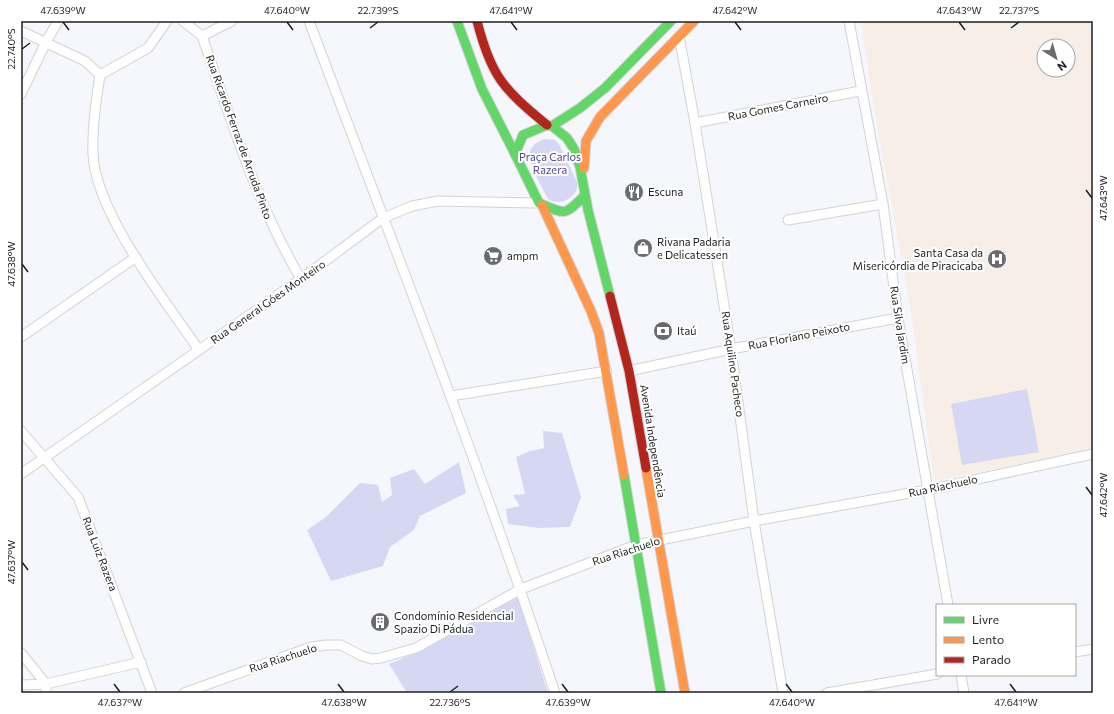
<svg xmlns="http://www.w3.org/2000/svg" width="1114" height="714" font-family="Commissioner,sans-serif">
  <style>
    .medical { fill: #f7efe7; fill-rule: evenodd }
    .green { fill: #d6d7f3 }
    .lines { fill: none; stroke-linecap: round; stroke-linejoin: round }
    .street-casing { stroke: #d2d3d7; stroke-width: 11 }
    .fast-casing { stroke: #d2d3d7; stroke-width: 11 }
    .slow-casing { stroke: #d2d3d7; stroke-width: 11 }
    .jam-casing { stroke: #d2d3d7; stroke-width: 11 }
    .street { stroke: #fefeff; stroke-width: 9 }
    .fast { stroke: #63d668; stroke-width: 9 }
    .slow { stroke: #ff974d; stroke-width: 9 }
    .jam { stroke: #b3261e; stroke-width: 9 }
    .ticks { fill: none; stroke: #1e1f22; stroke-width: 1.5 }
    .labels { text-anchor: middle; stroke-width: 4; stroke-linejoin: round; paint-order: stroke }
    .street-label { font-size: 11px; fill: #1e1f22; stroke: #fff }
    .park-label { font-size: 11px; fill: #4c479a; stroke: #fff }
    .poi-label { font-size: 11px; fill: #1e1f22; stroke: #fff; text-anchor: start }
    .neatline { fill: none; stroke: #1e1f22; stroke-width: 1.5 }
    .ticks-label { font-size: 10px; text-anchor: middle; fill: #1e1f22 }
  </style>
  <rect width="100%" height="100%" fill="#f6f7fc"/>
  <path class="medical" d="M861 21H1093V450L934 481 911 312 871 92ZM1044 46H1068V70H1044Z"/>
  <g class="green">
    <path d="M545 139 555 140 559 144 577 182C580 197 560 207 548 199 543 189 527 162 530 151 532 145 539 141 545 139Z"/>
    <polygon points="1027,389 1039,452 962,465 951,404"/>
    <polygon points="543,431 562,433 581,497 570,527 539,528 508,524 506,509 520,506 513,495 525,494 516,457 530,451 544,448"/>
    <polygon points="459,462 466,493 420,516 414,530 390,547 383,566 331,581 307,530 326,517 360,483 378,485 382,502 392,495 390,478 414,469 425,484"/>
    <polygon points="518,597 548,693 407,693 389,664 423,650"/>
  </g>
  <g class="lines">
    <defs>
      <g id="street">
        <path d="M183 21 202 36C231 119 256 203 301 279"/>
        <path d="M309 21C393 244 480 466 555 693"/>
        <polyline points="849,21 883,204 898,318 948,605"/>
        <polyline points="21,31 85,61 100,75"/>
        <polyline points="202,36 232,21"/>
        <polyline points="679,36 695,123 731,349 754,521 783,693"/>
        <path d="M100 75C96 101 92 127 93 154 95 212 166 302 199 350"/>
        <polyline points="100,75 148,48 167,21"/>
        <polyline points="21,94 46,42 58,21"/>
        <polyline points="695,123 860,91"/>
        <polyline points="788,220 883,204"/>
        <polyline points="21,337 136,257"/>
        <polyline points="629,371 731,349 898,318"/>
        <polyline points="451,396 607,371"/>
        <polyline points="21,431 78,497 152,693"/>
        <polyline points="21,474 301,279 383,218 412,206 438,201 539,203"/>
        <polyline points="1075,652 1093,649"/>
        <polyline points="21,653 46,684 46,693"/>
        <polyline points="961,675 964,693"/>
        <polyline points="21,685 46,684 141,662"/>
        <polyline points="184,693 311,647 326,645 341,645 362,656 372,659 381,658 416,648 521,589 636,545 754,521 927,490 1093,454"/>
        <polyline points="827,693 937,674"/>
      </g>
      <g id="fast">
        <polyline points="457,21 482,89 515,154"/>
        <polyline points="552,126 580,108 605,88 671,21"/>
        <path d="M585 195C564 216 567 215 539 203L515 154 523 135 547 125 552 126 567 138 574 149 580 167 588 210 610 296"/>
        <polyline points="624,475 661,693"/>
      </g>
      <g id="slow">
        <polyline points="584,168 586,141 600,117 694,21"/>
        <polyline points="542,205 591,311 599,333 624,475"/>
        <polyline points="646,468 685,693"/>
      </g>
      <g id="jam">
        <path d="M477 21C491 76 503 89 547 125"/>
        <polyline points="610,296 629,371 646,468"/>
      </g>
    </defs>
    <use href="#street" class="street-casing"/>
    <use href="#fast" class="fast-casing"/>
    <use href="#slow" class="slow-casing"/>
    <use href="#jam" class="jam-casing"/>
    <use href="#street" class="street"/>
    <use href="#fast" class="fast"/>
    <use href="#slow" class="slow"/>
    <use href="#jam" class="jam"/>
  </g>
  <path class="ticks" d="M63 22 69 30M287 22 293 30M511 22 517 30M735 22 741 30M959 22 965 30M370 28 378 22M1011 28 1019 22M22 49 30 43M1086 190 1092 198M22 264 28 272M1086 487 1092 495M22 562 28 570M114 684 120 692M338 684 344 692M562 684 568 692M786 684 792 692M1010 684 1016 692M450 692 458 686"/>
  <defs>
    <symbol id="restaurant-disc" viewBox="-11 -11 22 22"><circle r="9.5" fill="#6a6b6e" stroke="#fff"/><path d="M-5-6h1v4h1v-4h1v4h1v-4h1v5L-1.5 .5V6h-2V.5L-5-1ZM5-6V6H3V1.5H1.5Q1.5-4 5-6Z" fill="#fff"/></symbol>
    <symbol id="shop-disc" viewBox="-11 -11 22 22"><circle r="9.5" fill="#6a6b6e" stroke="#fff"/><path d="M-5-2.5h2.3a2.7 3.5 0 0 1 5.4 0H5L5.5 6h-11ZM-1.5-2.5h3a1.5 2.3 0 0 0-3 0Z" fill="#fff"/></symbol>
    <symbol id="supermarket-disc" viewBox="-11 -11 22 22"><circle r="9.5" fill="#6a6b6e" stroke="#fff"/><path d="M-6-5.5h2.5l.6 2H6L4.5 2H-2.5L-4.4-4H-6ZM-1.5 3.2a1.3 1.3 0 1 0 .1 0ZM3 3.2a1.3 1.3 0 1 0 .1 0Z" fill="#fff"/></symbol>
    <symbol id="hospital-disc" viewBox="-11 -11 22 22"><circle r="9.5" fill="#6a6b6e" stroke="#fff"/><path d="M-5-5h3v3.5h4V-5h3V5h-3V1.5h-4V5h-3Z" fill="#fff"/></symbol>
    <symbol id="bank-disc" viewBox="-11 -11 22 22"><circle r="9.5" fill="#6a6b6e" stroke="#fff"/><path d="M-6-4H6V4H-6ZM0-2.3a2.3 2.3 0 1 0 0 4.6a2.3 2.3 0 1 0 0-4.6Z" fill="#fff"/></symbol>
    <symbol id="building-disc" viewBox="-11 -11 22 22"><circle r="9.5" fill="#6a6b6e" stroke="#fff"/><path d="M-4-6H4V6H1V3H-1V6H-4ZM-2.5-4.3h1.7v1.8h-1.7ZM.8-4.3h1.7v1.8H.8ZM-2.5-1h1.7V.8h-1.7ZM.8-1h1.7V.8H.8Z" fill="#fff"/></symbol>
  </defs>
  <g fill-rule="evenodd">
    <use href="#restaurant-disc" x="623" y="181" width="22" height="22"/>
    <use href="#shop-disc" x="632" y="237" width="22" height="22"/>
    <use href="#supermarket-disc" x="482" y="245" width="22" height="22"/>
    <use href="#hospital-disc" x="986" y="248" width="22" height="22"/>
    <use href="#bank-disc" x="652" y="320" width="22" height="22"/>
    <use href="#building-disc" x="369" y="611" width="22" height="22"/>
  </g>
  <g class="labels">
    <g class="street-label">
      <text transform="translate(778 107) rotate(-11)" y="4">Rua Gomes Carneiro</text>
      <text transform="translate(239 137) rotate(70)" y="4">Rua Ricardo Ferraz de Arruda Pinto</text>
      <text transform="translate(268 302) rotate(-35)" y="4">Rua General Góes Monteiro</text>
      <text transform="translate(900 325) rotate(81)" y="4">Rua Silva Jardim</text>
      <text transform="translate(799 336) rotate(-11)" y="4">Rua Floriano Peixoto</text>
      <text transform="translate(733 364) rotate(82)" y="4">Rua Aquilino Pacheco</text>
      <text transform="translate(653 441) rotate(81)" y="4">Avenida Independência</text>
      <text transform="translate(943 486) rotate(-12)" y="4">Rua Riachuelo</text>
      <text transform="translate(626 551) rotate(-18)" y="4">Rua Riachuelo</text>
      <text transform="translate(100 554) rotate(69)" y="4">Rua Luiz Razera</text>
      <text transform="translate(283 658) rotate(-18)" y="4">Rua Riachuelo</text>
    </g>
    <g class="park-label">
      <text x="550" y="161">Praça Carlos<tspan x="550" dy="13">Razera</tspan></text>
    </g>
    <g class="poi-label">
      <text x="648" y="196">Escuna</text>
      <text x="657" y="246">Rivana Padaria<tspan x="657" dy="13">e Delicatessen</tspan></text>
      <text x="983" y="257" text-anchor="end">Santa Casa da<tspan x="983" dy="13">Misericórdia de Piracicaba</tspan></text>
      <text x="507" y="260">ampm</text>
      <text x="677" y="335">Itaú</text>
      <text x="394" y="620">Condomínio Residencial<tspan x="394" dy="13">Spazio Di Pádua</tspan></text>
    </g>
  </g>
  <rect width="1114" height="714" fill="none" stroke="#ffffff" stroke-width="44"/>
  <rect x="936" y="604" width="140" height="72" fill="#ffffff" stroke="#a5a5a7"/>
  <rect x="944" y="617" width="20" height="6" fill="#63d668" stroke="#a5a5a7"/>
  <text x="972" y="624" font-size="12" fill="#1e1f22">Livre</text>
  <rect x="944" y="637" width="20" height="6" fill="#ff974d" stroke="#a5a5a7"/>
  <text x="972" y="644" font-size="12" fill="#1e1f22">Lento</text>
  <rect x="944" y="657" width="20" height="6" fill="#b3261e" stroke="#a5a5a7"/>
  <text x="972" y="664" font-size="12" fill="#1e1f22">Parado</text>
  <g transform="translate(1056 58) rotate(143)"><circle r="19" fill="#ffffff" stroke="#a5a5a7"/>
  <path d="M0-3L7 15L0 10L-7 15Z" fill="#6a6b6e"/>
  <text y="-6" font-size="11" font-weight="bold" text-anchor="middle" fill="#1e1f22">N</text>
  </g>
  <rect x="22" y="22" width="1070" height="670" class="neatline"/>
  <g class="ticks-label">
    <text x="63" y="14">47.639°W</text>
    <text x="287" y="14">47.640°W</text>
    <text x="378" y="14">22.739°S</text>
    <text x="511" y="14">47.641°W</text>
    <text x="735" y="14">47.642°W</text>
    <text x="959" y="14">47.643°W</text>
    <text x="1019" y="14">22.737°S</text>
    <text transform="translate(11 49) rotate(-90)" y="4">22.740°S</text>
    <text transform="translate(1103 198) rotate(-90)" y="4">47.643°W</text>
    <text transform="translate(11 264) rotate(-90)" y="4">47.638°W</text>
    <text transform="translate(1103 495) rotate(-90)" y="4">47.642°W</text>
    <text transform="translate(11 562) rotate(-90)" y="4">47.637°W</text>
    <text x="120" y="706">47.637°W</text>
    <text x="344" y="706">47.638°W</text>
    <text x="450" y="706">22.736°S</text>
    <text x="568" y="706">47.639°W</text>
    <text x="792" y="706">47.640°W</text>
    <text x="1016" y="706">47.641°W</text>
  </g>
</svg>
